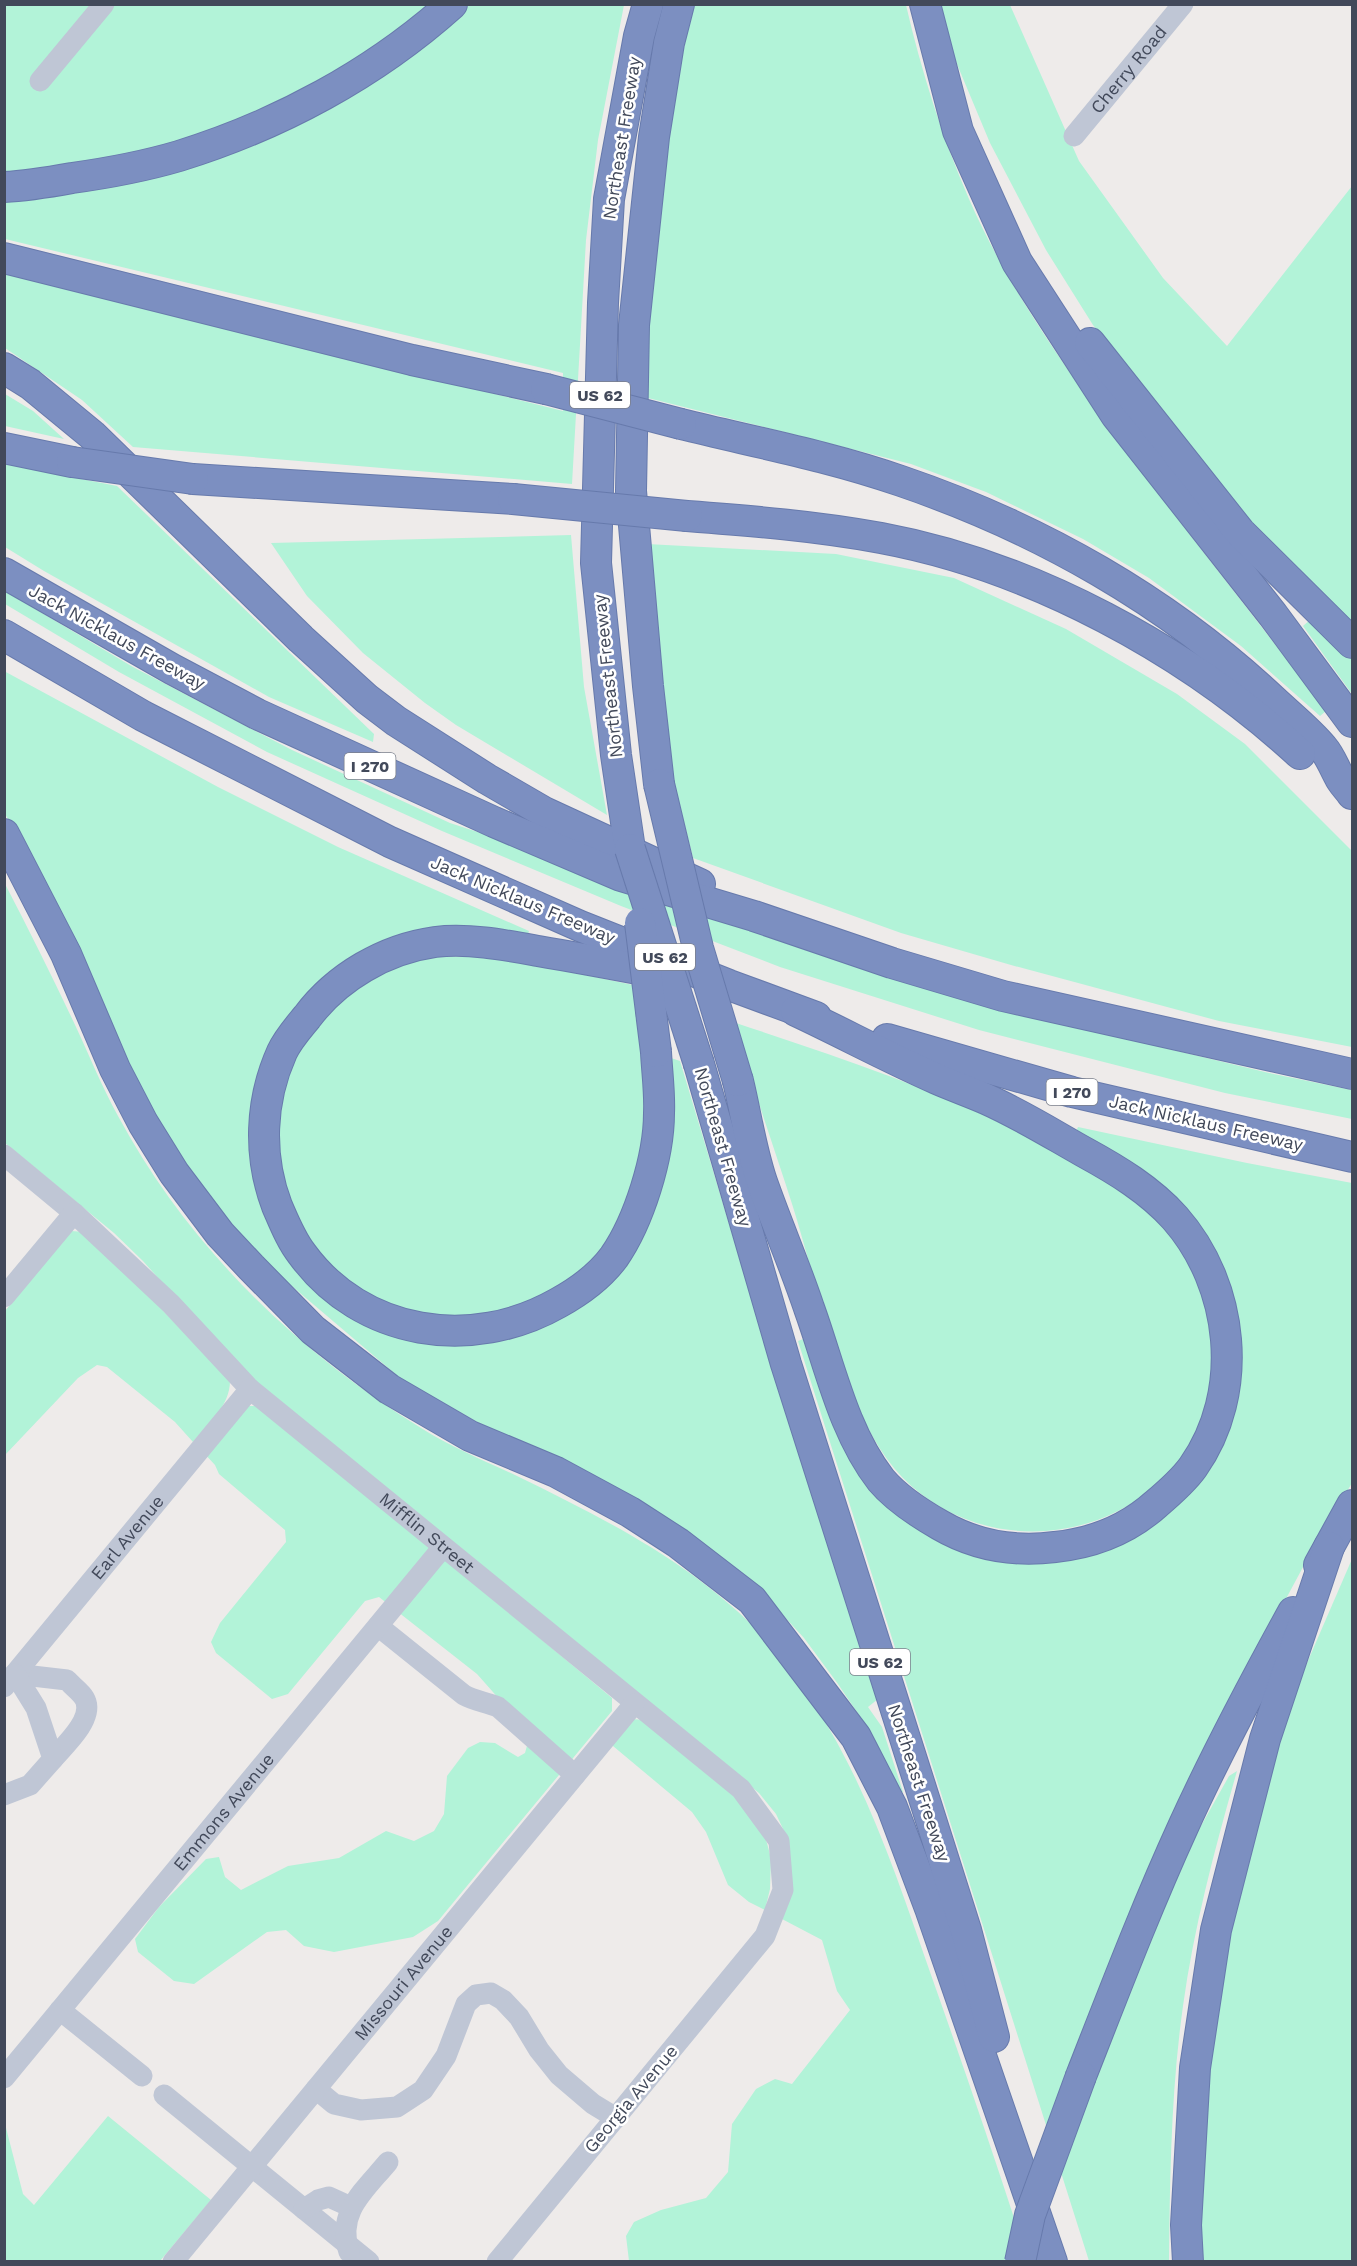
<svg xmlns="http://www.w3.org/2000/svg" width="1357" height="2266" font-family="'Work Sans',sans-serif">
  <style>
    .green { fill: #b2f3d8 }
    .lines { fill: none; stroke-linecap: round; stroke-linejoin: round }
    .highway-casing { stroke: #677aac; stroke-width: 32 }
    .minor { stroke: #bfc6d5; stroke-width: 21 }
    .highway { stroke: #7c8fc1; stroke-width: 30 }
    .highway-bridge-casing { stroke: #677aac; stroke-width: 32; stroke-linecap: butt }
    .highway-bridge { stroke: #7c8fc1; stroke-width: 30 }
    .labels { text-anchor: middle; stroke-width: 5; stroke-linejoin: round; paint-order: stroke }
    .shield { fill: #fff; stroke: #7b808c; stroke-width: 1.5 }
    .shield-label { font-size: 16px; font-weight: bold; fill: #42495a }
    .street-label { font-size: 18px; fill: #42495a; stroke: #fff }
  </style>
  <rect width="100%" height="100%" fill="#eeebea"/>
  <g class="green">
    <path d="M4 5H435C412 25 386 40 360 56 323 78 287 99 248 116 177 147 81 167 5 173Z"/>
    <polygon points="465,5 624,5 598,140 586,240 572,484 133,447 82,400 5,348 5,271 563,411 563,373 5,239 5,197 187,161"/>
    <path d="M693 5H906C921 70 942 137 969 199 1003 277 1053 350 1103 419 1175 518 1252 613 1326 711L1320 716 1241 646 1149 578 1083 539 986 492 911 464 640 396 660 163Z"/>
    <polygon points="941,5 1010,5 1079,161 1163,278 1227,346 1352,186 1352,631 1278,557 1093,325 1046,250 990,143 954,57"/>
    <polygon points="5,394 33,411 64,439 5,426"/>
    <polygon points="5,464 117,486 374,734 373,742 269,697 44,571 5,547"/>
    <polygon points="571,535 584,687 607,815 456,725 425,703 363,653 307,596 271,543"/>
    <polygon points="647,544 836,554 954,578 1066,629 1177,694 1245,744 1352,851 1352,1047 1219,1021 1011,965 901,933 693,858 672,775"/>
    <polygon points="5,591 133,667 292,750 450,823 1082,1028 1269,1073 1352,1090 1352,1119 1225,1093 979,1030 780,967 621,906 442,831 267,752 119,672 5,604"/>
    <polygon points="1311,619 1352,660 1352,694 1303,626"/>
    <polygon points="4,671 218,787 338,847 529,931 527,938 338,970 255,1118 307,1275 456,1341 623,1259 665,1056 680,1061 768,1353 878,1699 868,1707 882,1727 903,1792 899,1793 869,1730 838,1684 804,1638 760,1590 698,1540 654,1510 601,1481 491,1430 400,1378 280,1276 229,1223 191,1171 138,1088 51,892 5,814"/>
    <path d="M4 882C29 930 53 978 76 1027 90 1057 102 1087 118 1116 188 1246 296 1351 421 1428 451 1447 485 1461 517 1476 609 1521 701 1567 770 1644 780 1654 788 1668 797 1679 862 1769 894 1869 930 1972 964 2068 997 2164 1028 2261H629L626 2236 634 2222 661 2210 706 2198 728 2172 732 2124 756 2089 775 2079 792 2084 850 2010 837 1991 822 1940 782 1919 784 1831 776 1814 759 1793 290 1411 233 1362 143 1261 114 1233 5 1143Z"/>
    <polygon points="430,956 501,957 633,985 648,1105 638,1178 609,1245 580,1272 547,1294 519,1307 483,1315 452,1318 402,1309 367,1295 333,1269 312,1247 295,1219 280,1175 274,1140 287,1071 303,1039 325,1011 393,964"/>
    <path d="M736 1023C856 1063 975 1102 1085 1167 1115 1185 1148 1203 1171 1231 1190 1253 1208 1283 1211 1313 1212 1323 1211 1334 1211 1344 1212 1367 1211 1390 1205 1412 1196 1442 1176 1468 1153 1488 1080 1549 969 1546 902 1477 844 1416 818 1287 793 1207 774 1146 751 1086 736 1023Z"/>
    <path d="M1078 1127 1247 1163 1352 1183V1483L1317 1541 1266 1636 1084 2027 1063 2081 1081 2112 1133 1969 1192 1842 1229 1776 1237 1771C1215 1848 1194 1926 1183 2006 1171 2091 1170 2176 1169 2261H1089L798 1341 806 1338 913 1519 1084 1552 1218 1447 1222 1270 1075 1134Z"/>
    <path d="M71 1231 84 1232 94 1238 230 1381C230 1406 208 1424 193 1442L175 1422 107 1367 97 1365 78 1378 5 1455V1311Z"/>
    <polygon points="247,1406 260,1406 612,1698 612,1711 438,1921 413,1937 334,1952 304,1946 286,1930 267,1932 194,1984 174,1981 138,1952 135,1939 159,1907 206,1859 219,1857 225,1877 241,1890 288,1866 339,1858 386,1831 414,1841 434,1831 444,1814 447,1776 468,1748 480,1742 495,1743 518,1757 525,1753 528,1742 515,1717 477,1674 379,1597 365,1601 288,1694 272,1699 216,1653 211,1642 220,1623 286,1542 285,1530 219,1474 215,1465 203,1452"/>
    <polygon points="1352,1559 1352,2261 1199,2262 1209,2048 1225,1957 1268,1772 1294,1693"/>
    <polygon points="632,1719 644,1720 735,1796 765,1836 771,1858 770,1889 765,1910 749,1902 728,1885 706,1832 692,1812 607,1741"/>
    <polygon points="108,2116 211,2200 160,2261 5,2261 4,2120 23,2194 34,2205"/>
  </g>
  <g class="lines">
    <defs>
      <g id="highway">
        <polyline points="925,4 958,131 1017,262 1116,415 1273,615 1352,722"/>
        <path d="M4 187C27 186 50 182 72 178 108 173 145 166 179 156 279 125 374 74 452 4"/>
        <polyline points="4,258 412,360 546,389"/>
        <polyline points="1090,343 1240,532 1352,643"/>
        <polyline points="4,368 30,384 92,435 301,639 367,699 396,721 487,779 544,812 700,884"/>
        <path d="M681 424C754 442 829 456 901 481 1039 528 1168 601 1274 701 1290 716 1309 731 1323 748 1330 756 1334 767 1339 776 1342 783 1348 788 1352 794"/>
        <polyline points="4,448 72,462"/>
        <polyline points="193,479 513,499"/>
        <path d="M687 516C752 521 816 526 881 538 1032 566 1187 650 1300 754"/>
        <polyline points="4,573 172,669 257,714 494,822 621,876 754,916 892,963 1003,996 1352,1074"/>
        <polyline points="4,635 143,716 390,842 580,926 729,985 816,1017"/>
        <polyline points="659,784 648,686 631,491 634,325 654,137 669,43 679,4"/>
        <polyline points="4,834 66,954 115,1069 143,1123 174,1173 220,1234 251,1267 313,1330 389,1389 470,1436 556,1472 630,1512 678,1543 752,1600 856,1737 892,1807 931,1911 1052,2262"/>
        <polyline points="630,849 616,755 596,563 603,303 609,199 639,36 648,4"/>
        <polyline points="887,1039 1072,1092 1352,1157"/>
        <path d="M656 1052C657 1072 660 1093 659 1113 659 1157 639 1221 614 1257 600 1276 578 1292 558 1303 472 1352 362 1336 302 1254 291 1240 284 1222 277 1206 258 1156 260 1101 282 1052 288 1039 298 1028 307 1017 337 977 385 949 435 942 469 938 505 945 538 951 580 958 622 966 664 974"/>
        <polyline points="699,1064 786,1364 966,1930 994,2037"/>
        <path d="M738 1081C746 1114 751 1150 762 1182 777 1225 795 1266 809 1308 830 1366 843 1431 881 1480 897 1499 919 1513 940 1525 976 1546 1015 1552 1055 1547 1094 1543 1127 1530 1156 1504 1169 1493 1183 1481 1193 1467 1246 1392 1234 1285 1175 1218 1150 1190 1117 1170 1084 1152 1052 1134 1020 1114 986 1099 970 1092 953 1086 937 1079 889 1058 843 1033 796 1011"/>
        <polyline points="1319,1565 1352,1505"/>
        <path d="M1081 2076C1114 1992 1146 1908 1183 1827 1216 1754 1254 1683 1293 1612"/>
        <polyline points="1188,2262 1186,2225 1195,2068 1216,1930 1265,1739 1329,1547"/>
      </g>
    </defs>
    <use href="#highway" class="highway-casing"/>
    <g class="minor">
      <polyline points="40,81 104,4"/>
      <path id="s1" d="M1074 136 1183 4"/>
      <path id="s2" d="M4 1155 74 1213 171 1304 250 1389 741 1789 779 1841 783 1890 765 1936 497 2262"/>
      <polyline points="4,1297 74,1213"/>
      <path d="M378 1626 464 1695C475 1701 486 1702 498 1707L575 1775"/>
      <path d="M15 1674 67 1680C72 1686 84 1694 86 1702 92 1721 64 1746 53 1759"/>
      <path id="s3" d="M4 1687 250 1389"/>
      <polyline points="4,1795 30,1785 53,1759 36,1708 15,1674"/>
      <polyline points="60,2010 142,2076"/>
      <path id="s4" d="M4 2078 443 1547"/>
      <polyline points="316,2089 334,2104 361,2110 397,2107 423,2090 446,2056 466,2004 476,1995 491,1993 503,2000 519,2017 539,2050 559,2075 593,2104 616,2118"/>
      <polyline points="164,2095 369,2262"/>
      <polyline points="304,2209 318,2200 329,2197 351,2207"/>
      <path d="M349 2252C336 2212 365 2190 388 2162"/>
      <path id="s5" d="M173 2262 634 1704"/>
    </g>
    <use href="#highway" class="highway"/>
    <defs>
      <g id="highway-bridge">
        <polyline points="546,389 681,424"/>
        <polyline points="72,462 193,479"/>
        <polyline points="513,499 687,516"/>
        <polyline points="659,784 698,948 738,1081"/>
        <polyline points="630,849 699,1064"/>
        <polyline points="640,923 656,1052"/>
        <polyline points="1020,2262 1030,2215 1081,2076"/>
      </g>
    </defs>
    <use href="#highway-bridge" class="highway-bridge-casing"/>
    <use href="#highway-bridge" class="highway-bridge"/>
  </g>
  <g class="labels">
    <g class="shield">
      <rect x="570" y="382" width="60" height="26" rx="4.5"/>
      <rect x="344.5" y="753" width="51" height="26" rx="4.5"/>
      <rect x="635" y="944" width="60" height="26" rx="4.5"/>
      <rect x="1046.5" y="1079" width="51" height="26" rx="4.5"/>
      <rect x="850" y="1649" width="60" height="26" rx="4.5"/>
    </g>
    <g class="shield-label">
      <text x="600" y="401">US 62</text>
      <text x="370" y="772">I 270</text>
      <text x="665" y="963">US 62</text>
      <text x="1072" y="1098">I 270</text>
      <text x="880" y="1668">US 62</text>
    </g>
    <g class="street-label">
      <text dy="6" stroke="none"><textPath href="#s1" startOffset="86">Cherry Road</textPath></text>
      <text transform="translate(622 138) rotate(-81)" y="6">Northeast Freeway</text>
      <text transform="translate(117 637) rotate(29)" y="6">Jack Nicklaus Freeway</text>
      <text transform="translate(608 676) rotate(-96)" y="6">Northeast Freeway</text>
      <text transform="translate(523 900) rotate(23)" y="6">Jack Nicklaus Freeway</text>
      <text transform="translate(1206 1123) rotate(13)" y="6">Jack Nicklaus Freeway</text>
      <text transform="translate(723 1147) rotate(74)" y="6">Northeast Freeway</text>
      <text dy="6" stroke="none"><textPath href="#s2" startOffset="568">Mifflin Street</textPath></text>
      <text dy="6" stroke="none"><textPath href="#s3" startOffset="194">Earl Avenue</textPath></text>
      <text transform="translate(919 1783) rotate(72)" y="6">Northeast Freeway</text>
      <text dy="6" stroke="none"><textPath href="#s4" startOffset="345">Emmons Avenue</textPath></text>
      <text dy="6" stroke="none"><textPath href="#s5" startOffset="362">Missouri Avenue</textPath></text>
      <text transform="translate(631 2099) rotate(-50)" y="6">Georgia Avenue</text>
    </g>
  </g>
  <rect width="1357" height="2266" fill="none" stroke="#42495a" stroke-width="12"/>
</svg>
